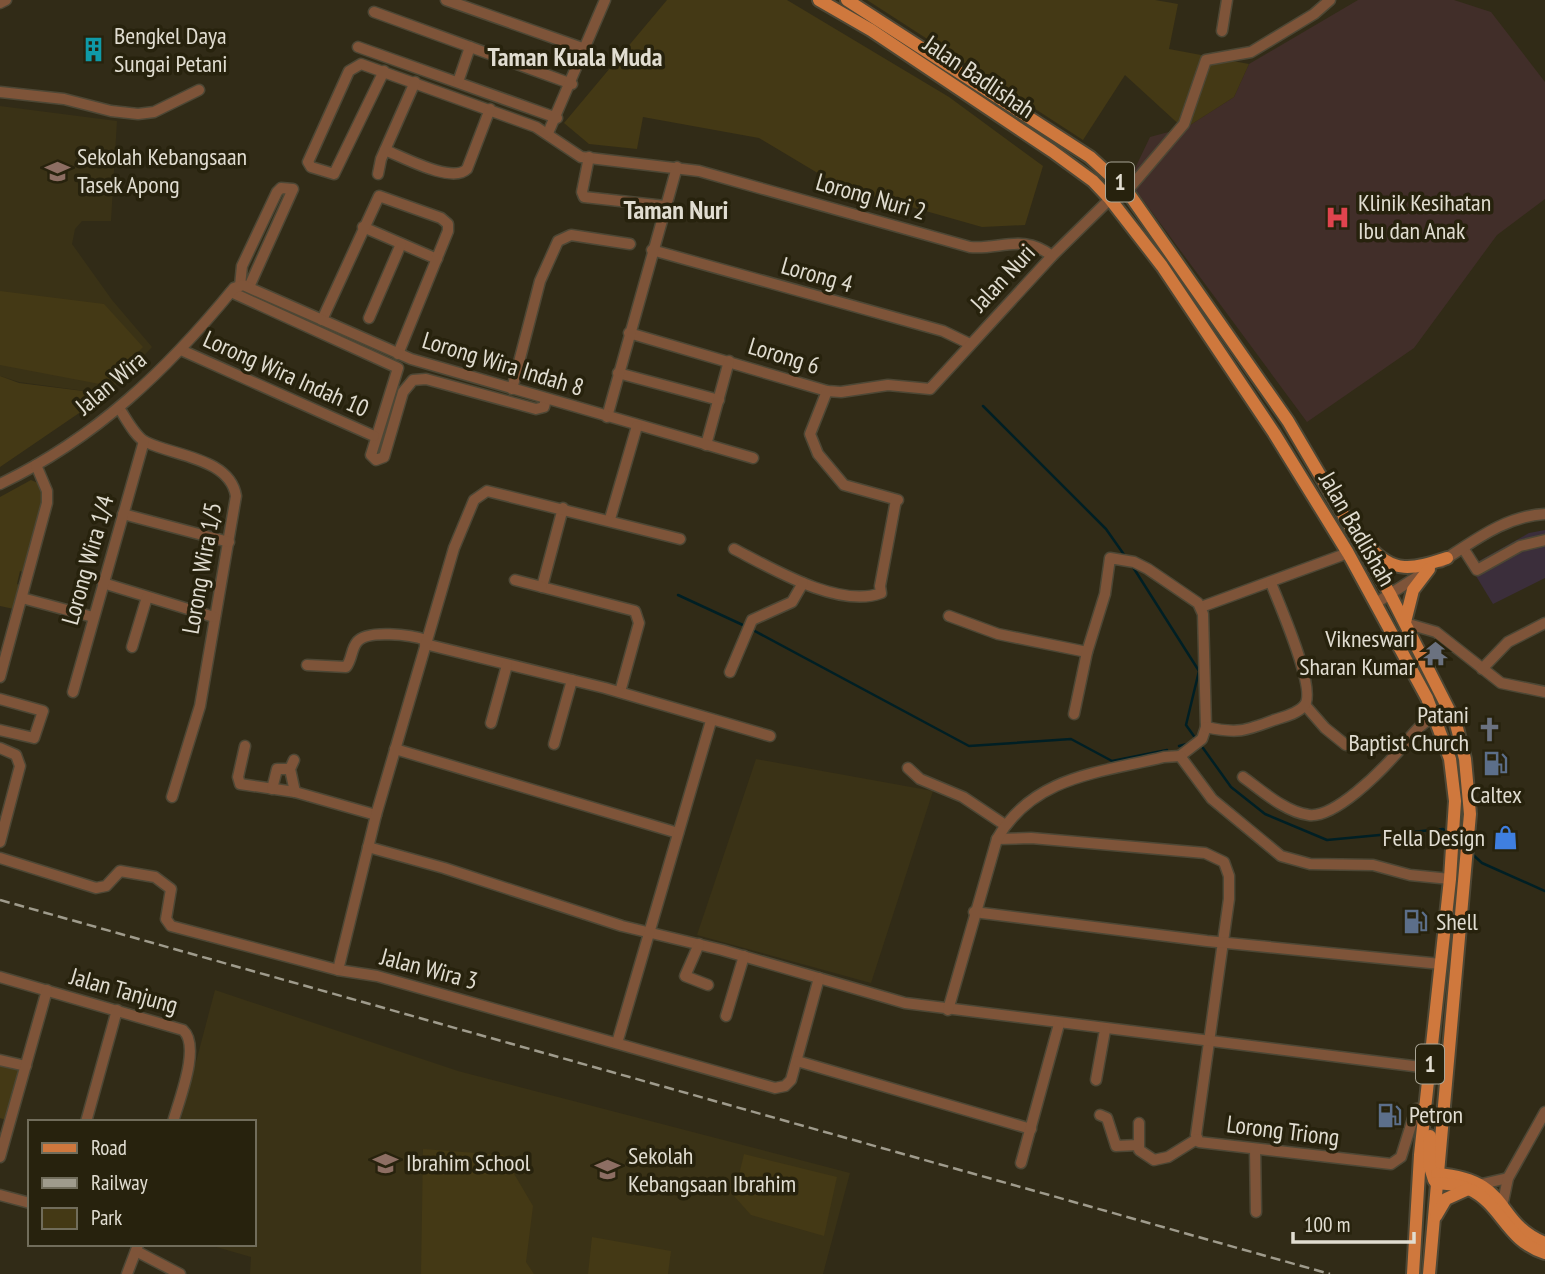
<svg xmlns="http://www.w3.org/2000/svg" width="1545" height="1274" font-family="'PT Sans Narrow',sans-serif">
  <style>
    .commercial { fill: #3b2e3b }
    .built { fill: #3a3216 }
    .medical { fill: #412e29 }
    .green { fill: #443915 }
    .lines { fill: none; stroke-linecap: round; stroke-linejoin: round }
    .stream { stroke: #001f24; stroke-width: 2.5 }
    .minor-casing { stroke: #4d4735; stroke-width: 13 }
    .major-casing { stroke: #4d4735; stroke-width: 16 }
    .minor { stroke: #7e5439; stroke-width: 10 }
    .major { stroke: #cf783d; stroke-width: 12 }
    .rail { stroke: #9f9b8c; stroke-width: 2.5; stroke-dasharray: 10 5; stroke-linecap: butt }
    .labels { text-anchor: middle; stroke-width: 7; stroke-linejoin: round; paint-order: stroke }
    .shield { fill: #27220d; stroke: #a9a596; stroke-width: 2 }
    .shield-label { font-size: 23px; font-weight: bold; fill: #e1ddd1 }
    .poi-label { font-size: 24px; fill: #e1ddd1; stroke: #27220d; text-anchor: start }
    .street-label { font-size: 24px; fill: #e1ddd1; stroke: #27220d }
    .neighbourhood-label { font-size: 26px; font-weight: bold; fill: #e1ddd1; stroke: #27220d }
  </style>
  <rect width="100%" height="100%" fill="#312b17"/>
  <polygon class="commercial" points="1545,530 1545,578 1493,604 1470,566 1529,533"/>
  <g class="built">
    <polygon points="0,106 117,121 111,221 82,221 75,229 72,244 112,300 152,347 107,394 19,382 0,376"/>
    <polygon points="756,759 933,791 871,983 697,935"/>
    <polygon points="215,990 458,1071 850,1173 823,1274 250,1274 251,1257 206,1244 254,1244 254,1122 180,1122"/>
  </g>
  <polygon class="medical" points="1358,0 1454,0 1491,12 1545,82 1545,199 1497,235 1414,348 1307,422 1129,181 1150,137 1187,127 1234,97 1249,64"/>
  <g class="green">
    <polygon points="667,0 787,0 949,97 1043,166 1025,225 982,227 841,187 759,138 643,117 637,149 589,144 564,123"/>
    <polygon points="867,0 1155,0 1178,4 1169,49 1249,64 1234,97 1184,129 1125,75 1083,140"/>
    <polygon points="0,291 104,304 143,347 105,385 0,365"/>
    <polygon points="0,376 19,383 107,394 0,467"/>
    <polygon points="31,480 38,483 45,497 25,573 20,571 17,584 21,586 14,609 0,606 0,497"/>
    <polygon points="0,1063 20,1068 6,1120 0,1118"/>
    <polygon points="423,1149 503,1155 533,1206 526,1262 534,1274 421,1274"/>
    <polygon points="744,1154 837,1177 824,1236 751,1215 734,1196"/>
    <polygon points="592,1237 671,1251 668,1274 588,1274"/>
  </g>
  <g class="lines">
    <g class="stream">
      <polyline points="983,406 1106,529 1125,556"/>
      <polyline points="1131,564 1199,671 1186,725 1196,739"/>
      <polyline points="678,595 745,626"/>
      <polyline points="751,629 969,746 1071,739 1112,761 1167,750"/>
      <polyline points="1179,746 1191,743"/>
      <polyline points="1203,748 1231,787 1265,814 1327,840 1443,829 1447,832"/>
      <polyline points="1471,853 1482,863 1545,891"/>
    </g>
    <defs>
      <g id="minor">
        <polyline points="446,0 585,49"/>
        <polyline points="0,3 6,0"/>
        <polyline points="374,12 572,84"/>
        <polyline points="1222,31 1227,0"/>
        <polyline points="358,47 557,118"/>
        <path d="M384 71 334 174 311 167 308 162 349 71 361 64 536 127 581 157 699 171 970 247C1000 250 1023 233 1052 256"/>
        <polyline points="458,82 470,47"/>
        <polyline points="0,92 64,99 111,111 138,114 154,112 199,90"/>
        <polyline points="548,133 605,0"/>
        <path d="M385 150C403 157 452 184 467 169L490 109"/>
        <polyline points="589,157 582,192 584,197 665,206"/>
        <polyline points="378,174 381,159 415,82"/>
        <polyline points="1127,191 1184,124 1206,60 1251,52 1314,14 1330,0"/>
        <polyline points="363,227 437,259"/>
        <polyline points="652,250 943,331 970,344"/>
        <polyline points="240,286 242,266 277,192 281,188 293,189 249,287"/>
        <polyline points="231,292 398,368 371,455 376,460 384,457 403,392 413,380 426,379 536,409 544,407 546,399"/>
        <polyline points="369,318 401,244"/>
        <polyline points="322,320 379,196 441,218 448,224 448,231 398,354"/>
        <polyline points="629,333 827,391 841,392 888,385 930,389 1052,256 1110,199"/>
        <polyline points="181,350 374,436"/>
        <polyline points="618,373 719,400"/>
        <polyline points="512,389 540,281 558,241 571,235 630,244"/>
        <polyline points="827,391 810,434 818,454 844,485 898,500"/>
        <path d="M119 408C126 418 135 437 146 442 174 456 230 458 236 496L200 706 172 797"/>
        <polyline points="607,417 677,167"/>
        <polyline points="706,445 729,361"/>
        <path d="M0 484C96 438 167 370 234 288L243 285 411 359 753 458"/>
        <polyline points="563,508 542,587 635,611 639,623 620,692"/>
        <polyline points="123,514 229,542"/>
        <polyline points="610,519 637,426"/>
        <polyline points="1463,548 1477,570 1520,546 1545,540"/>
        <path d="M734 549C771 568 839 609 881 593L880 586 896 500"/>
        <path d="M1441 562C1474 541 1505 516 1545 514"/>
        <polyline points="515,580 542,587"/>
        <polyline points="103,583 214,617"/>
        <polyline points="22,598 93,617"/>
        <polyline points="1376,603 1423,573"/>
        <polyline points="1201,607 1348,553"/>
        <polyline points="949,616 998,634 1087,652"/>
        <polyline points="1405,623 1436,632 1501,683 1545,692"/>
        <polyline points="425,644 605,688 770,736"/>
        <polyline points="132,647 147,597"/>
        <path d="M307 665 346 667C352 660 351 649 357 642 367 629 412 635 426 640"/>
        <polyline points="1482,669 1508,642 1545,623"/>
        <polyline points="730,672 752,620 792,602 803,583"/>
        <polyline points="0,677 47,503 47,491 36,465"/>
        <polyline points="73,692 144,441"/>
        <polyline points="0,699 43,711 34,738 0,730"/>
        <polyline points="1305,705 1325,728 1346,745"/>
        <polyline points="1074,714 1087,652 1105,594 1110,558 1134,562 1148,569 1198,603 1203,614 1206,727 1202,739 1180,756"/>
        <polyline points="491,723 507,665"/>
        <path d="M1206 727C1237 734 1245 731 1274 720 1283 717 1297 714 1304 706 1318 691 1279 604 1271 583"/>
        <polyline points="554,744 572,680"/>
        <polyline points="245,746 238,777 240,784 295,792 376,815"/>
        <polyline points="0,748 16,755 20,766 0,842"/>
        <polyline points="395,749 678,833"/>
        <polyline points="294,760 290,769 295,792"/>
        <polyline points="908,768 920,779 963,797 1005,825"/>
        <path d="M1243 777C1261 790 1285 812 1309 815 1335 818 1380 772 1396 754 1409 740 1417 725 1435 716"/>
        <polyline points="272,789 277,769 290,769"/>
        <polyline points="997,839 1031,838 1205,853 1224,862 1229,876 1229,899 1196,1135 1199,1142 1391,1164 1401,1157 1416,1109 1425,1108"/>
        <polyline points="368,847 444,868 622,926 722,950 905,1003 1429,1068"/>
        <polyline points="0,858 96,888 106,886 120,871 155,877 171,889 166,919 171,926 338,970 377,976 775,1088 785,1086 791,1080 819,978"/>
        <polyline points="974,912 1207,941 1441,964"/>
        <polyline points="699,944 685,976 708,985"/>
        <polyline points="338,970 376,815 454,548 474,500 487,491 680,539"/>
        <path d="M0 977 183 1030C201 1046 179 1100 173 1122"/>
        <path d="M948 1010 997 839C1033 776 1099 773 1164 757L1180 756 1212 799 1281 856 1310 864 1373 865 1410 875 1450 879"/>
        <polyline points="726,1016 744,956"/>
        <polyline points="617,1043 711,721"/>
        <polyline points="0,1060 26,1066"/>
        <polyline points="797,1061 1031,1129"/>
        <polyline points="1096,1080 1105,1030"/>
        <polyline points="1100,1115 1107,1118 1116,1146 1138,1145"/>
        <polyline points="86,1122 117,1010"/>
        <polyline points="1139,1123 1139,1150 1154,1160 1168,1157 1197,1139"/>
        <polyline points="1255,1149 1256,1212"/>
        <polyline points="0,1157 47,990"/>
        <polyline points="1021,1163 1059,1024"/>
        <polyline points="1482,1184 1508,1178"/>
        <polyline points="0,1195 30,1203"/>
        <polyline points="1503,1202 1508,1178 1545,1112"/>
        <polyline points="136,1251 180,1274"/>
        <polyline points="127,1274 138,1245"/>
      </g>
      <g id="major">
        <polyline points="819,0 871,30 1052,151 1093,181 1110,199 1162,266 1274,433 1348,553 1427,698 1450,759 1455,801 1450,879 1420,1155 1413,1274"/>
        <polyline points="847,0 1090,157 1127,191 1288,421 1390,594 1456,724 1465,759 1470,814 1429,1274"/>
        <path d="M1368 545C1393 575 1413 569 1447 558"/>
        <polyline points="1405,622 1413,590 1429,569"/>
        <polyline points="1430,1136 1429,1164 1434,1180"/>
        <path d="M1437 1174C1513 1180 1493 1222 1545 1243"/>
        <path d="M1436 1183C1447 1184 1459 1184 1469 1189 1502 1204 1506 1241 1545 1253"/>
        <polyline points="1436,1216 1446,1199 1468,1189"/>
      </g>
    </defs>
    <use href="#minor" class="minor-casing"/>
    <use href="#major" class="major-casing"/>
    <use href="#minor" class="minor"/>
    <use href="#major" class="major"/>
    <polyline class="rail" points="0,900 1330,1274"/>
  </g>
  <defs>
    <symbol id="building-bare" viewBox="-9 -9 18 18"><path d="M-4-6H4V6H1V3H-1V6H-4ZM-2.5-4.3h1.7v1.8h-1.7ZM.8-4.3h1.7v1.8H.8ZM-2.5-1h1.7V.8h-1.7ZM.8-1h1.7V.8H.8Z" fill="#0f9aa8" stroke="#27220d" stroke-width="2.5" paint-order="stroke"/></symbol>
    <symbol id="school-bare" viewBox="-9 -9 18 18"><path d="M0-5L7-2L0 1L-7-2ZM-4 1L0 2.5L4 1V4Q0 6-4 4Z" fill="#8d6e63" stroke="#27220d" stroke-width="2.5" paint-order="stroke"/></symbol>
    <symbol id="hospital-bare" viewBox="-9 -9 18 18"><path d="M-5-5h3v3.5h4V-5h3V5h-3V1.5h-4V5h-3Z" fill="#e0444e" stroke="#27220d" stroke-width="2.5" paint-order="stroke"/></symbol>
    <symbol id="temple-bare" viewBox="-9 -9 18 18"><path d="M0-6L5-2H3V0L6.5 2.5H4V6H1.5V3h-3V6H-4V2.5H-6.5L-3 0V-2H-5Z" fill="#6b7280" stroke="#27220d" stroke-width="2.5" paint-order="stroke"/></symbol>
    <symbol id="church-bare" viewBox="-9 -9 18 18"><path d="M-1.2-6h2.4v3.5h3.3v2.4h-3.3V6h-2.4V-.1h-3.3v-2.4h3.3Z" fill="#6b7280" stroke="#27220d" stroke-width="2.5" paint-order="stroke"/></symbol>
    <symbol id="fuel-bare" viewBox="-9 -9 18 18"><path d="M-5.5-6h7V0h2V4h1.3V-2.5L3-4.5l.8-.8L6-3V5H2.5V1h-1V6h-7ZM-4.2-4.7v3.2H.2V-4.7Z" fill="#5c6f8a" stroke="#27220d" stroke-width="2.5" paint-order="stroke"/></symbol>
    <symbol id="shop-bare" viewBox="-9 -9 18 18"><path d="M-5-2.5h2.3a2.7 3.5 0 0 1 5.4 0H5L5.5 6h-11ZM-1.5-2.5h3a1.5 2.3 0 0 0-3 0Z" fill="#3f7fe0" stroke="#27220d" stroke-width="2.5" paint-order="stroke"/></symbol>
  </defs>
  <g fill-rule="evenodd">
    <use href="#building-bare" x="76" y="32" width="35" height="35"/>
    <use href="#school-bare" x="40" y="154" width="35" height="35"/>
    <use href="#hospital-bare" x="1320" y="200" width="35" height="35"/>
    <use href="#temple-bare" x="1418" y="636" width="35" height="35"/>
    <use href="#church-bare" x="1472" y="712" width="35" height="35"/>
    <use href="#fuel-bare" x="1478" y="746" width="35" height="35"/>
    <use href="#shop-bare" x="1488" y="820" width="35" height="35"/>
    <use href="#fuel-bare" x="1398" y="904" width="35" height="35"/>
    <use href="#fuel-bare" x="1372" y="1098" width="35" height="35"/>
    <use href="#school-bare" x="368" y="1146" width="35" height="35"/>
    <use href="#school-bare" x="590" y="1152" width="35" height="35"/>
  </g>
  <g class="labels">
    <g class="shield">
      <rect x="1106" y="162.5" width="28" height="39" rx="5"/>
      <rect x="1416" y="1044.5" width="28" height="39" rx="5"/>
    </g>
    <g class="shield-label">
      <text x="1120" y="190">1</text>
      <text x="1430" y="1072">1</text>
    </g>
    <g class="poi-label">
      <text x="114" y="44">Bengkel Daya<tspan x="114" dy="28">Sungai Petani</tspan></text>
      <text x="77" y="165">Sekolah Kebangsaan<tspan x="77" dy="28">Tasek Apong</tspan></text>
      <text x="1358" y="211">Klinik Kesihatan<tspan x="1358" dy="28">Ibu dan Anak</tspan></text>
      <text x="1415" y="647" text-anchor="end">Vikneswari<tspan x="1415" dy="28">Sharan Kumar</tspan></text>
      <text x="1469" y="723" text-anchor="end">Patani<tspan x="1469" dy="28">Baptist Church</tspan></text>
      <text x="1496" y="803" text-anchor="middle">Caltex</text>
      <text x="1485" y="846" text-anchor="end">Fella Design</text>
      <text x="1436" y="930">Shell</text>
      <text x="1409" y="1123">Petron</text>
      <text x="628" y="1164">Sekolah<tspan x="628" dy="28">Kebangsaan Ibrahim</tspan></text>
      <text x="406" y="1171">Ibrahim School</text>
    </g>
    <g class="street-label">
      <text transform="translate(979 77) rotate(34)" y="8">Jalan Badlishah</text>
      <text transform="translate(871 197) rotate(16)" y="8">Lorong Nuri 2</text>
      <text transform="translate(817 275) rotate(16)" y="8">Lorong 4</text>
      <text transform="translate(1003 278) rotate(-47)" y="8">Jalan Nuri</text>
      <text transform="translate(784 356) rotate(17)" y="8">Lorong 6</text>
      <text transform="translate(503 364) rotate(17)" y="8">Lorong Wira Indah 8</text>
      <text transform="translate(286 374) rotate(24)" y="8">Lorong Wira Indah 10</text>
      <text transform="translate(111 383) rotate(-40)" y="8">Jalan Wira</text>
      <text transform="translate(1357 529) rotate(60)" y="8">Jalan Badlishah</text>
      <text transform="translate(88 560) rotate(-74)" y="8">Lorong Wira 1/4</text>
      <text transform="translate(202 568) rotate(-80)" y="8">Lorong Wira 1/5</text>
      <text transform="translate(429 969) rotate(15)" y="8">Jalan Wira 3</text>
      <text transform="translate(124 991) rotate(16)" y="8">Jalan Tanjung</text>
      <text transform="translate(1283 1131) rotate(7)" y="8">Lorong Triong</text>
    </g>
    <g class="neighbourhood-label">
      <text x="575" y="66">Taman Kuala Muda</text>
      <text x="676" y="219">Taman Nuri</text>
    </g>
  </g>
  <rect x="28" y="1120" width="228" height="126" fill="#27220d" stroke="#716d5b" stroke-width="2"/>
  <rect x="42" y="1143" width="35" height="10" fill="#cf783d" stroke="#716d5b" stroke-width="2"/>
  <text x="91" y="1155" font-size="21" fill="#e1ddd1">Road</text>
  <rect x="42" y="1178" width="35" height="10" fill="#9f9b8c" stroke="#716d5b" stroke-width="2"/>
  <text x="91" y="1190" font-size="21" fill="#e1ddd1">Railway</text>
  <rect x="42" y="1208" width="35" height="21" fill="#443915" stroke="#716d5b" stroke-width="2"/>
  <text x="91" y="1225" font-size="21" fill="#e1ddd1">Park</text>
  <path d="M1293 1232v10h121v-10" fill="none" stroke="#e1ddd1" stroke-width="3.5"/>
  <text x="1304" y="1232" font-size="21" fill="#e1ddd1" stroke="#27220d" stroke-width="5" paint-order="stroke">100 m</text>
</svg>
